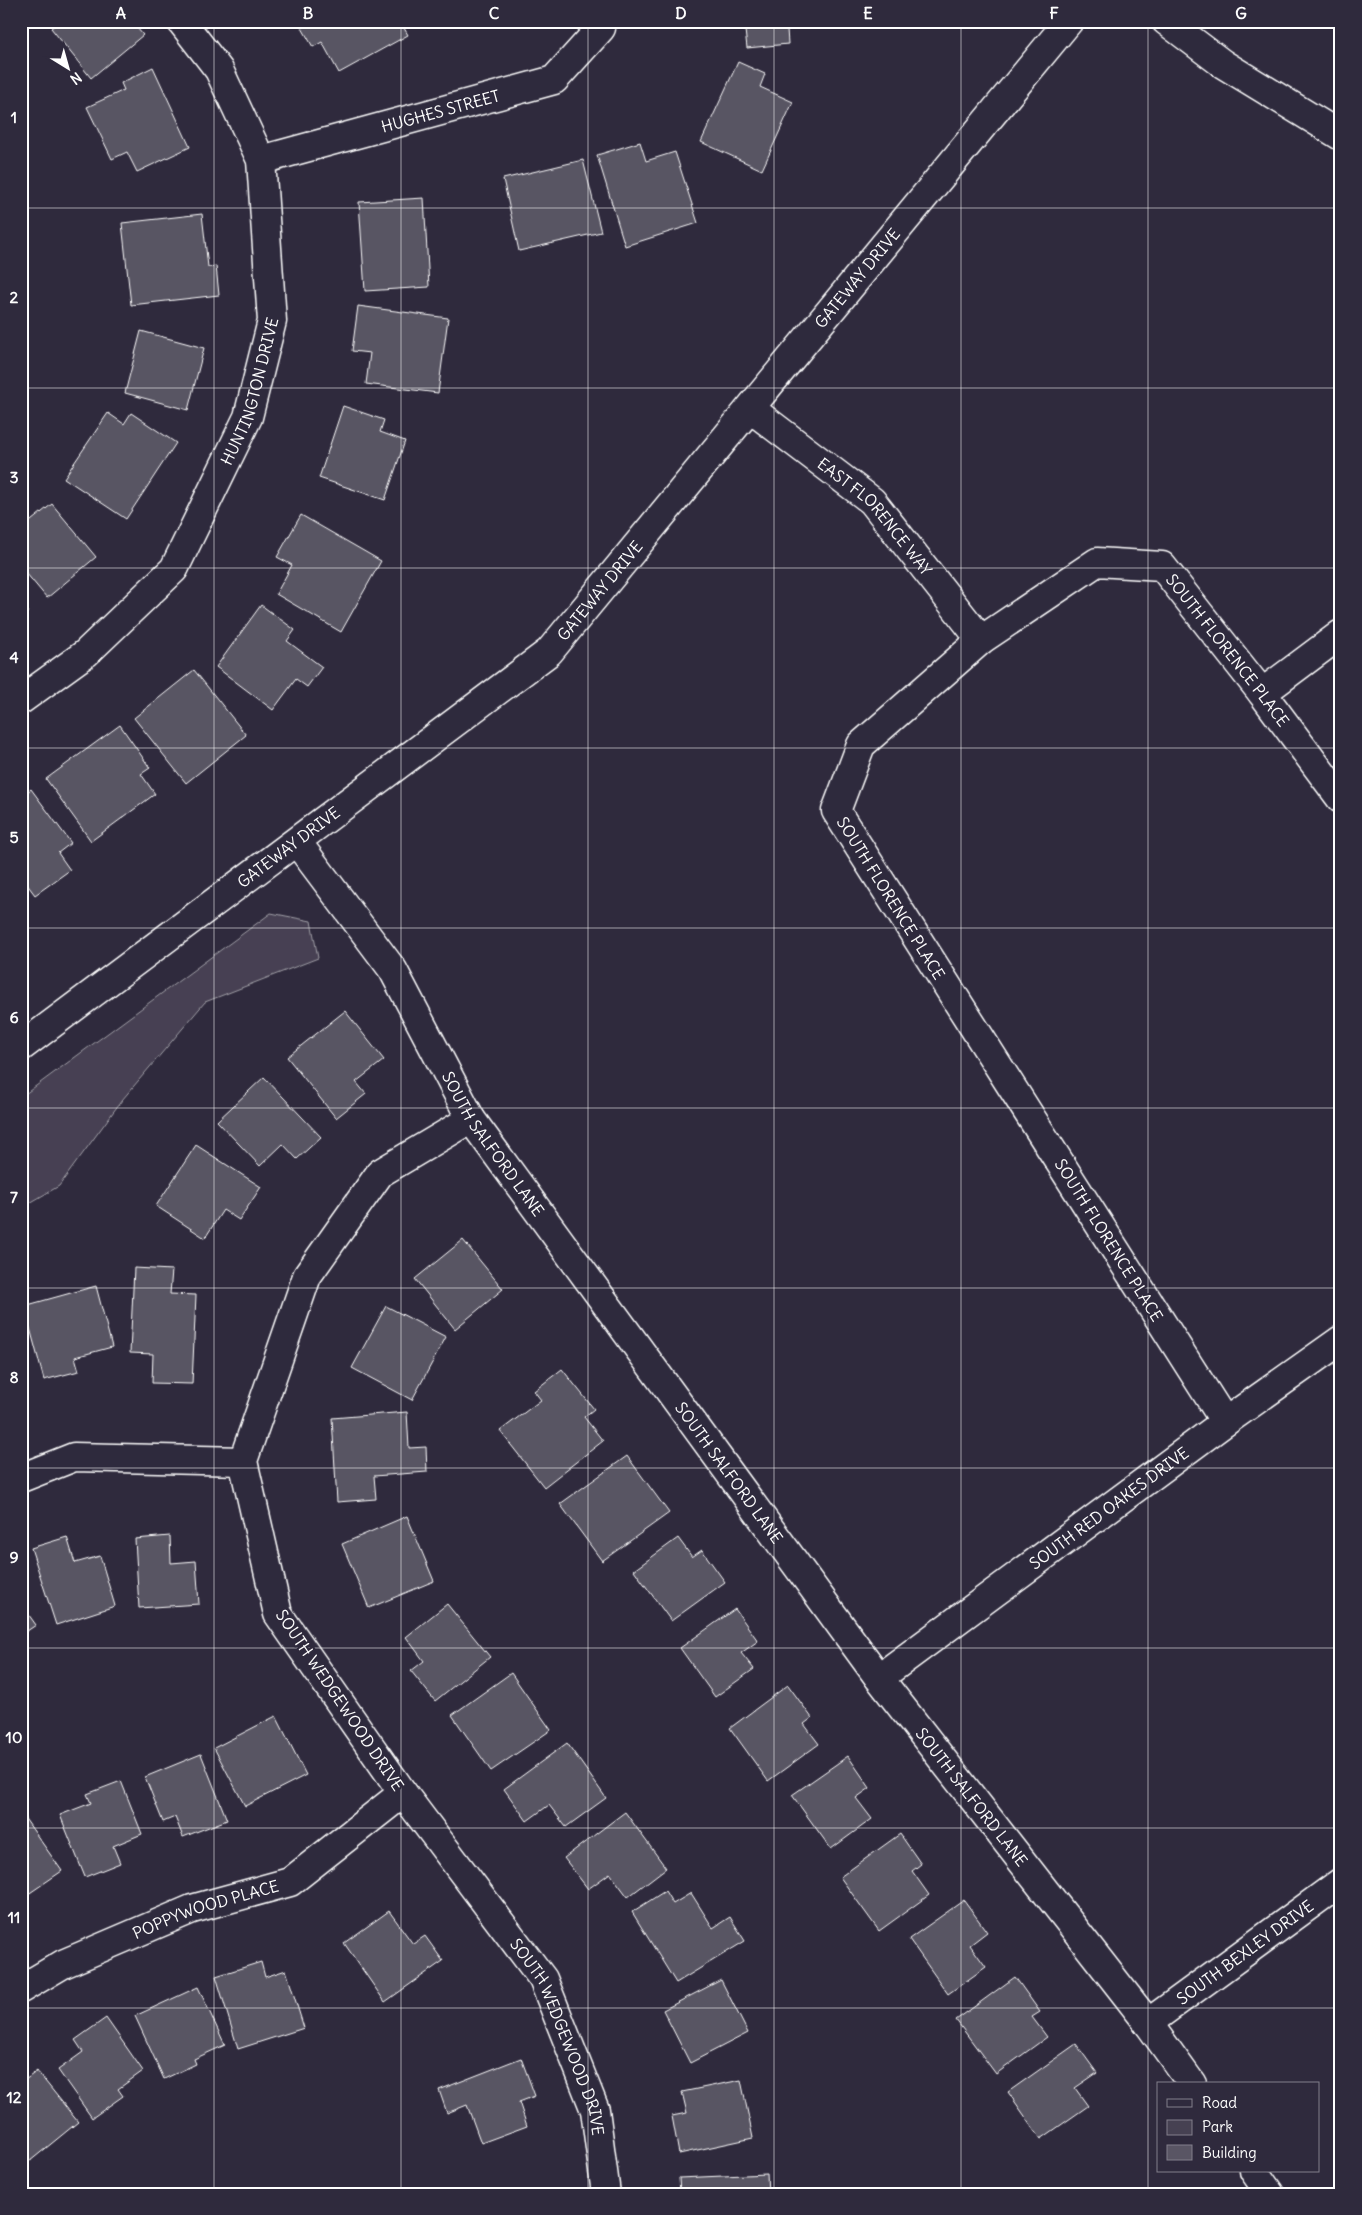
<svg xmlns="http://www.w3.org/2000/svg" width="1362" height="2215" font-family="Delius,sans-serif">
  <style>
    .green { fill: #464152; stroke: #a2a0a8 }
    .building { fill: #595564; stroke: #fff }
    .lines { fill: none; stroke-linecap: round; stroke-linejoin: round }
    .minor-casing { stroke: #fff; stroke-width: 31 }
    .tertiary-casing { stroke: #fff; stroke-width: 31 }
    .secondary-casing { stroke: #fff; stroke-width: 31 }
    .minor { stroke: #2f2a3d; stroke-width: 28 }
    .tertiary { stroke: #2f2a3d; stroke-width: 28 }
    .secondary { stroke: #2f2a3d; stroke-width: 28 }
    .grid { fill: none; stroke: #fff; stroke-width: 1; stroke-opacity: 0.55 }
    .labels { text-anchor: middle; stroke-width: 4.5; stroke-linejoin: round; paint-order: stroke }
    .street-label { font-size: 16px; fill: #fff; stroke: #2f2a3d }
    .neatline { fill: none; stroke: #fff; stroke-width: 2 }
    .grid-label { font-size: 16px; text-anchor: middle; font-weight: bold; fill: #fff }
  </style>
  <rect width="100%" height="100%" fill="#2f2a3d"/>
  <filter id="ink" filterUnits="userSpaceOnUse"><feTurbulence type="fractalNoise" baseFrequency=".02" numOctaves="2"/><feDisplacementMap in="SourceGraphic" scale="10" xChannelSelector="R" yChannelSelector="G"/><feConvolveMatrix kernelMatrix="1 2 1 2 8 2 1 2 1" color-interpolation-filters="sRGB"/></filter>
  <g filter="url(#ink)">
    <polygon class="green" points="271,913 311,921 318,958 205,1002 122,1100 59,1186 21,1208 21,1097"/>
    <g class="building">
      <polygon points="60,21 131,21 143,35 91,78 51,28"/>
      <polygon points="298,21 400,21 408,35 339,73 322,42 313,47"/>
      <polygon points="744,21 825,21 825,25 787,29 788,44 747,48"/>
      <polygon points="738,62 765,74 760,87 793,102 762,170 701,142"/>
      <polygon points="153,67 190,147 137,172 127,152 112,159 87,107 124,90 121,83"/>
      <polygon points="640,142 646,161 675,152 698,223 625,246 597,155"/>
      <polygon points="583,160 601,232 519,251 503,179"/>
      <polygon points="424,198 429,287 365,291 359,202"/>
      <polygon points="202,214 208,267 216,266 219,295 131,305 122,223"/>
      <polygon points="358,306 448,318 438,393 366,384 370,353 352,351"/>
      <polygon points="141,331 204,348 188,410 125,393"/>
      <polygon points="343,406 384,420 380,432 405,441 385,500 319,478"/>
      <polygon points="108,413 124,424 131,413 176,443 126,519 64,478"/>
      <polygon points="52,504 96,557 47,598 21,567 21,529"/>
      <polygon points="301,515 381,561 341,632 276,594 292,565 277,557"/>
      <polygon points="21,603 28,612 21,617"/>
      <polygon points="261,605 295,630 287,641 322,667 307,687 296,679 273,710 216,667"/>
      <polygon points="194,670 246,735 186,783 134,718"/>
      <polygon points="120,725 150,768 141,774 155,794 91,841 46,779"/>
      <polygon points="31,789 71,843 58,853 70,870 35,895 26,883 21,886 21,797"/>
      <polygon points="345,1011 384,1060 356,1082 366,1094 336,1118 287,1057"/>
      <polygon points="264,1077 321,1137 297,1159 283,1144 260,1166 217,1121"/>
      <polygon points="196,1145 261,1187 239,1220 223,1210 205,1238 156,1206"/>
      <polygon points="463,1240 503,1289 455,1329 415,1279"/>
      <polygon points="134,1268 172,1270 170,1294 196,1295 192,1384 152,1383 153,1354 130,1353"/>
      <polygon points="96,1286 112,1347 75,1357 79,1371 44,1380 24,1306"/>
      <polygon points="386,1306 446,1337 412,1400 352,1368"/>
      <polygon points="562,1369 594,1409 584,1417 603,1441 544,1487 500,1431 541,1400 534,1391"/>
      <polygon points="407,1412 409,1448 426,1447 427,1472 374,1476 376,1499 337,1502 332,1418"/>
      <polygon points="627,1456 669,1513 602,1561 560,1504"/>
      <polygon points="407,1516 434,1581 369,1608 342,1544"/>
      <polygon points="170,1536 171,1563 196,1561 199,1604 139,1608 135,1539"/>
      <polygon points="67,1537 75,1563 100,1556 115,1606 56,1625 31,1548"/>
      <polygon points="678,1538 692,1557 702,1550 725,1582 671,1621 634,1570"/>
      <polygon points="21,1604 36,1625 21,1635"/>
      <polygon points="447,1604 490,1657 435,1701 411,1671 424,1661 406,1637"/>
      <polygon points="735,1609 758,1641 741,1653 754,1669 715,1697 680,1648"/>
      <polygon points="511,1673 551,1730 491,1771 452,1715"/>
      <polygon points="788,1685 812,1718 804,1724 819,1744 768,1781 730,1728"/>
      <polygon points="276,1716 306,1775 245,1806 214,1748"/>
      <polygon points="567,1743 606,1798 566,1827 549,1805 527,1821 504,1789"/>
      <polygon points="201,1754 227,1820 183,1837 175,1817 163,1822 145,1777"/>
      <polygon points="848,1756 870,1788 856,1798 872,1819 831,1849 792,1795"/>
      <polygon points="121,1781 142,1834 113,1846 120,1863 85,1877 60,1815 91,1803 87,1794"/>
      <polygon points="625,1812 666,1868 628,1897 610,1873 588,1889 564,1858"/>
      <polygon points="21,1813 62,1871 21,1899"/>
      <polygon points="900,1834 921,1864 912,1871 929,1895 879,1931 840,1877"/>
      <polygon points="665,1891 673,1904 691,1893 713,1928 730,1917 745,1941 676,1983 632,1912"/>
      <polygon points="964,1900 987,1932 970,1945 986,1967 948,1994 909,1939"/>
      <polygon points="389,1911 413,1944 425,1936 443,1961 385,2002 344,1943"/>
      <polygon points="261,1962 265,1977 286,1970 304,2028 238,2049 216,1976"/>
      <polygon points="1015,1977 1040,2012 1032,2017 1047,2037 996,2074 956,2020"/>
      <polygon points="721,1980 748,2033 690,2063 663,2010"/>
      <polygon points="198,1987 225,2045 194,2059 196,2064 164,2079 135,2016"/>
      <polygon points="106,2018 143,2071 118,2089 123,2096 92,2118 58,2070 83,2052 75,2040"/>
      <polygon points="1076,2044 1097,2073 1075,2088 1088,2106 1041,2139 1008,2092"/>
      <polygon points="521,2058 535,2096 519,2102 527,2126 481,2143 467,2105 447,2113 439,2090"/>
      <polygon points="37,2071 78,2122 24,2166 21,2162 21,2083"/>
      <polygon points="741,2080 753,2138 679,2154 672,2116 687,2113 682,2092"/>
      <polygon points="767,2174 768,2194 680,2194 679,2178"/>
    </g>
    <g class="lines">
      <defs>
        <g id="minor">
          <path id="s1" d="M261 160 554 80 601 28"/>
          <path id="s2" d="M751 409 872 501 981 640"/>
          <polyline points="1262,693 1341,634"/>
          <path id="s3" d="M21 700 86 653 174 569 248 417 272 321 261 160 219 70 181 21"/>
          <path id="s4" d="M471 1119 380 1173 307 1276 243 1461 278 1614 403 1793 543 1979 595 2110 606 2194"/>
          <path id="s5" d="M1225 1422 836 811 861 745 981 640 1097 562 1162 566 1262 693 1341 799"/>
          <polyline points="21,1478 74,1457 243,1461"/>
          <path id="s6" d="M879 1678 1225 1422 1341 1340"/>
          <path id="s7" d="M21 1989 63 1964 192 1909 290 1882 403 1793"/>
          <path id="s8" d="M1148 2023 1341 1882"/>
        </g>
        <g id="tertiary">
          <path id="s9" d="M297 842 393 970 471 1119 879 1678 1148 2023 1192 2084"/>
          <path id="s10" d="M21 1047 549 652 1069 21"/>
          <polyline points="1254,2171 1270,2194"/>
        </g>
        <polyline id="secondary" points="1166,21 1223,64 1341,136"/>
      </defs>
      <use href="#minor" class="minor-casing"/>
      <use href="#tertiary" class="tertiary-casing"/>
      <use href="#secondary" class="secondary-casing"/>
      <use href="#minor" class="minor"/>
      <use href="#tertiary" class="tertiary"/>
      <use href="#secondary" class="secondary"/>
    </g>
  </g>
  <path class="grid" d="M214 21V2194M401 21V2194M588 21V2194M774 21V2194M961 21V2194M1148 21V2194M21 208H1341M21 388H1341M21 568H1341M21 748H1341M21 928H1341M21 1108H1341M21 1288H1341M21 1468H1341M21 1648H1341M21 1828H1341M21 2008H1341"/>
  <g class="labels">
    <g class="street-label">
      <text dy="6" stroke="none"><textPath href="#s1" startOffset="186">HUGHES STREET</textPath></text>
      <text dy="6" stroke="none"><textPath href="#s10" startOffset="1144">GATEWAY DRIVE</textPath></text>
      <text dy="6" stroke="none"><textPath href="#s3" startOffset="396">HUNTINGTON DRIVE</textPath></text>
      <text dy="6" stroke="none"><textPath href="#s2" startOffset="165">EAST FLORENCE WAY</textPath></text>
      <text dy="6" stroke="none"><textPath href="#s10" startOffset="739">GATEWAY DRIVE</textPath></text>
      <text dy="6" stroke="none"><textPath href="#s5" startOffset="1266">SOUTH FLORENCE PLACE</textPath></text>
      <text dy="6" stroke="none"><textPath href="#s10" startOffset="334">GATEWAY DRIVE</textPath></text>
      <text transform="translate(891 898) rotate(58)" y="6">SOUTH FLORENCE PLACE</text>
      <text dy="6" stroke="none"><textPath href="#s9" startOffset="361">SOUTH SALFORD LANE</textPath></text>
      <text transform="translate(1109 1240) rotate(58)" y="6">SOUTH FLORENCE PLACE</text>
      <text dy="6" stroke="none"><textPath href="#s9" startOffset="766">SOUTH SALFORD LANE</textPath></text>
      <text dy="6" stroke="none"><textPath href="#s6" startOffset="286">SOUTH RED OAKES DRIVE</textPath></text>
      <text transform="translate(340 1700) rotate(56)" y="6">SOUTH WEDGEWOOD DRIVE</text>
      <text dy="6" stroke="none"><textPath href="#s9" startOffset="1171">SOUTH SALFORD LANE</textPath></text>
      <text dy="6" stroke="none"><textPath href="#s7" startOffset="202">POPPYWOOD PLACE</textPath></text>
      <text dy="6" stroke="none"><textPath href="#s8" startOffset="120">SOUTH BEXLEY DRIVE</textPath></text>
      <text dy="6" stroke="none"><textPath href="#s4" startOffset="1095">SOUTH WEDGEWOOD DRIVE</textPath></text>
    </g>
  </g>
  <rect width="1362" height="2215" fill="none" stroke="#2f2a3d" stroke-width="55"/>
  <rect x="1157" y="2082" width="162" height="90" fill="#2f2a3d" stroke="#827f8b"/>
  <rect x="1167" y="2099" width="25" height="8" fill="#2f2a3d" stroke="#827f8b"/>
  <text x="1202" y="2108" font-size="15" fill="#ffffff">Road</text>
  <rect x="1167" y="2120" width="25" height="15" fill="#464152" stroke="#827f8b"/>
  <text x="1202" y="2132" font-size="15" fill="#ffffff">Park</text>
  <rect x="1167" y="2145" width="25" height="15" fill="#595564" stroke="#827f8b"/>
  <text x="1202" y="2158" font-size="15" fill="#ffffff">Building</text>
  <g transform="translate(68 68) rotate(143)" stroke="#2f2a3d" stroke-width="4" paint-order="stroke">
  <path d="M0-4L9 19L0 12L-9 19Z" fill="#ffffff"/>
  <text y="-8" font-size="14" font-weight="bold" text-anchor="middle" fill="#ffffff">N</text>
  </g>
  <rect x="28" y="28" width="1306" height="2160" class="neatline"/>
  <g class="grid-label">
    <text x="121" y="19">A</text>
    <text x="308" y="19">B</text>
    <text x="494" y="19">C</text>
    <text x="681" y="19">D</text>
    <text x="868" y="19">E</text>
    <text x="1054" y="19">F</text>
    <text x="1241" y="19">G</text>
    <text x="14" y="123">1</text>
    <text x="14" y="303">2</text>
    <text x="14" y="483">3</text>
    <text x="14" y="663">4</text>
    <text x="14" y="843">5</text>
    <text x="14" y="1023">6</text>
    <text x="14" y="1203">7</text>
    <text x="14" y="1383">8</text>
    <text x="14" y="1563">9</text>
    <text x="14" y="1743">10</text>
    <text x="14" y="1923">11</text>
    <text x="14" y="2103">12</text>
  </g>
</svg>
